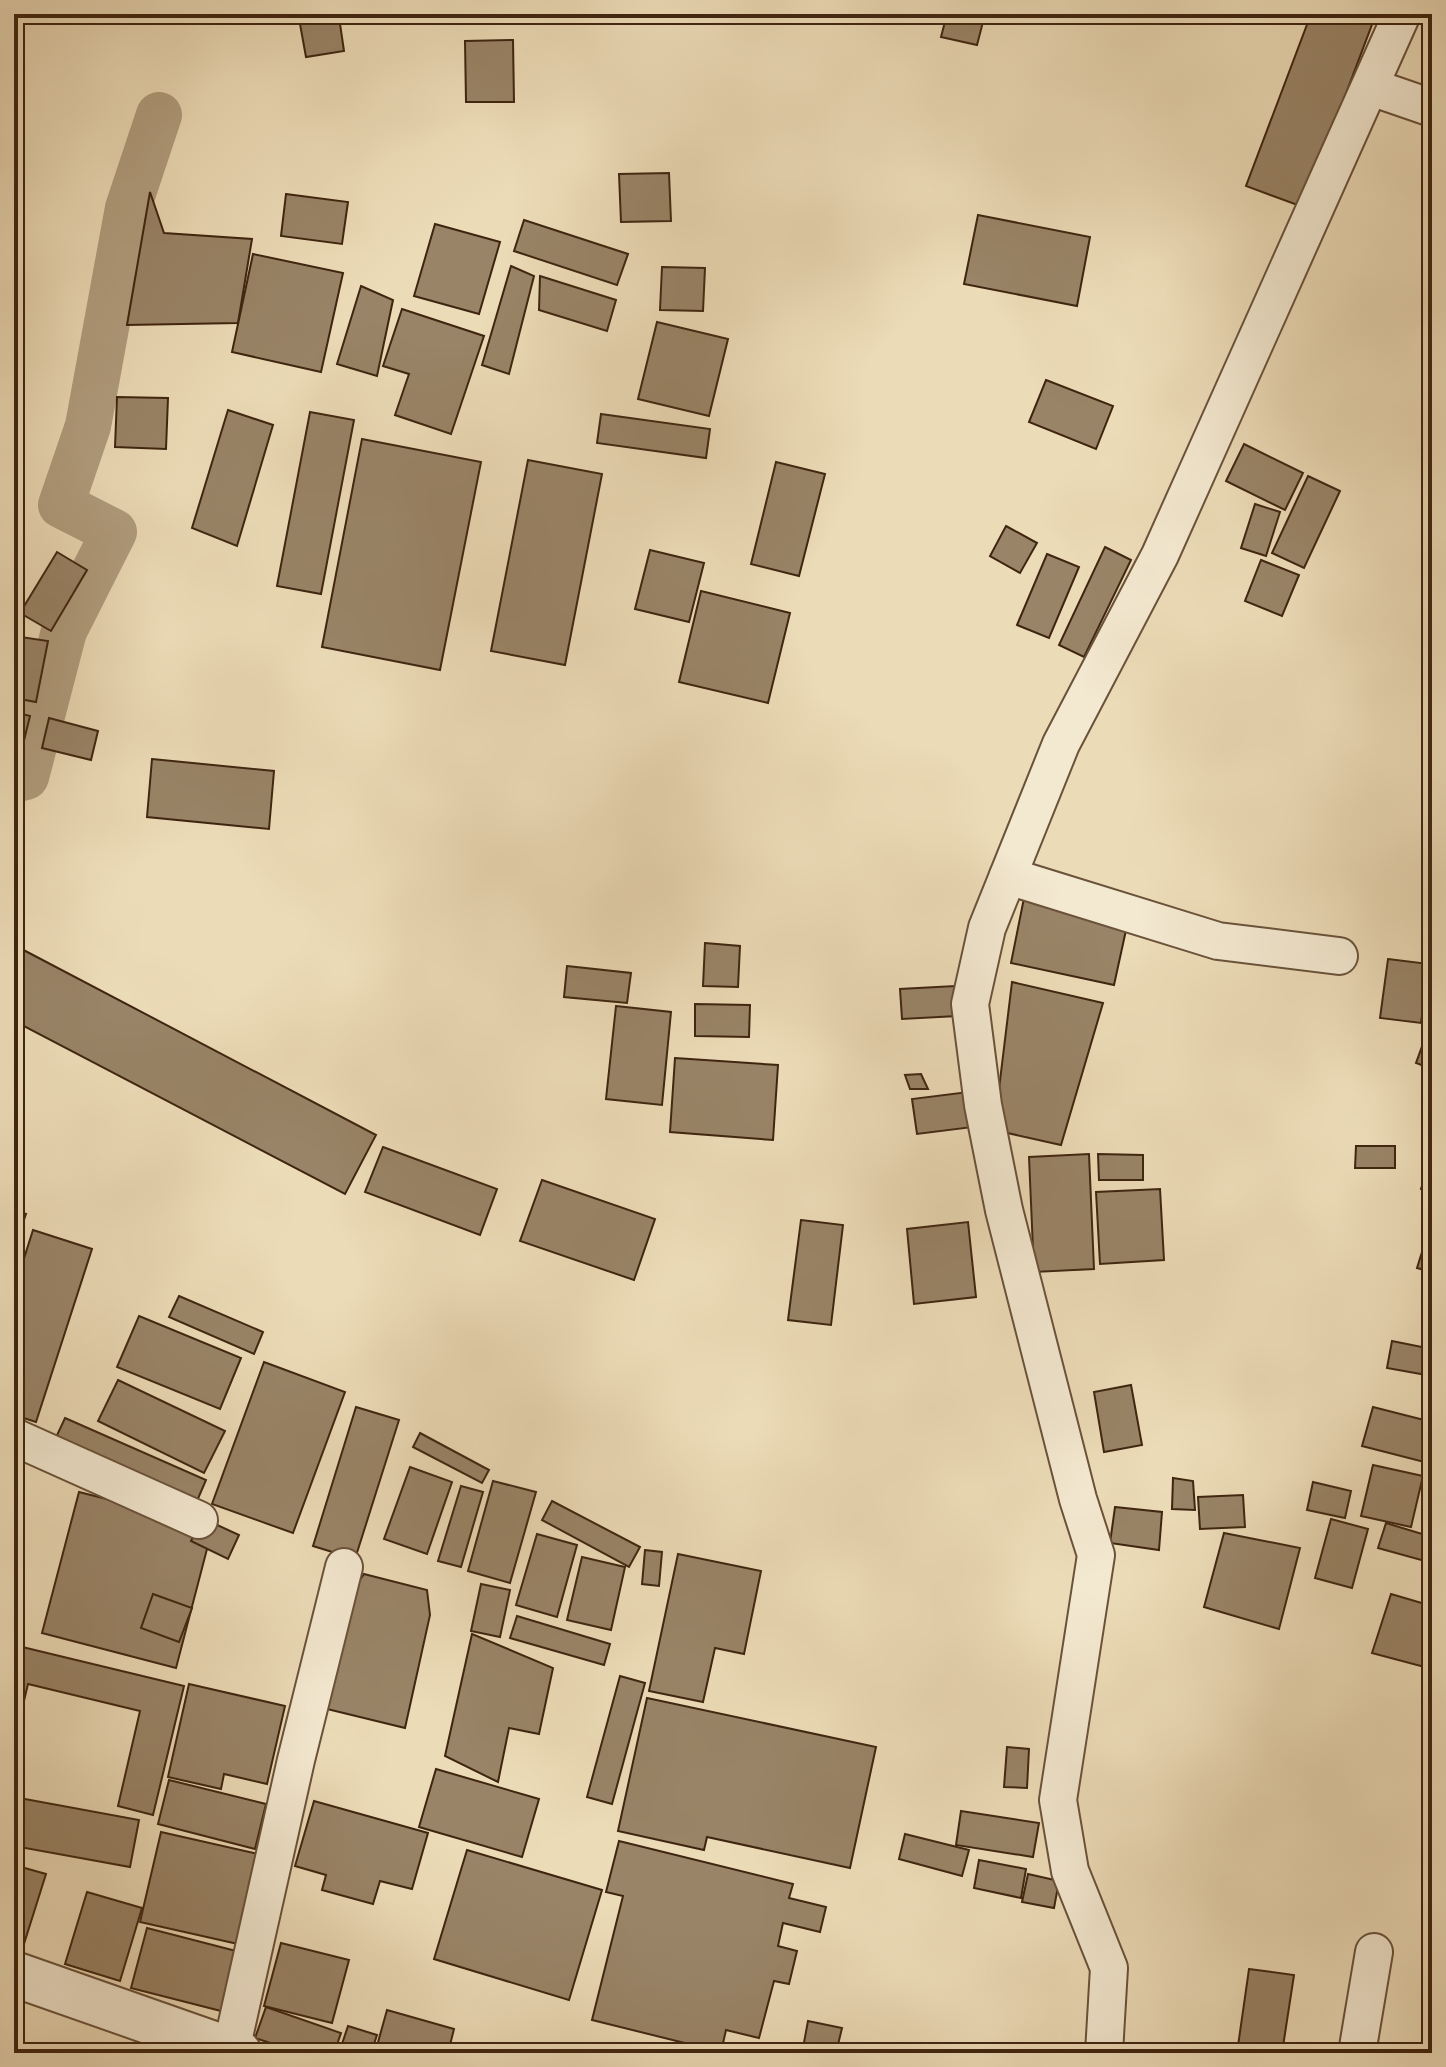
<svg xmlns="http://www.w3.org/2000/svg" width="1446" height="2067" font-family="'Gentium Book Plus',serif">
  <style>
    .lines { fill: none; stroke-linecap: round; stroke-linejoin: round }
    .canal { stroke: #b19d7e; stroke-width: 46 }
    .building { fill: #998467; stroke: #3f2510; stroke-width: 2 }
    .minor-casing { stroke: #6a523a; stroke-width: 40 }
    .tertiary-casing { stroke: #6a523a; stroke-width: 48 }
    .minor { stroke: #f3e8d0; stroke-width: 36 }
    .tertiary { stroke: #f3e8d0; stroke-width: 44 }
  </style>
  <rect width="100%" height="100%" fill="#ecdbb7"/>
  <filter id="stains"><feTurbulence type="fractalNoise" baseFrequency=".0025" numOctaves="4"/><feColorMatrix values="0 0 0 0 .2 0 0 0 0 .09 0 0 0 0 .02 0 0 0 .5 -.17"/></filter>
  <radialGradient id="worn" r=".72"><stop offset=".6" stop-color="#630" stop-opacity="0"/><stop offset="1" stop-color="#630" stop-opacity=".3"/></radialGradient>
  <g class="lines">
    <polyline class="canal" points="14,780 26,777 64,631 114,532 61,505 88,426 128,208 159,115"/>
  </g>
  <g class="building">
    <polygon points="389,14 418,14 419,16 391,23"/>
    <polygon points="947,14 985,14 977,45 941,37"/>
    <polygon points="1311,14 1376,14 1303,207 1246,186"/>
    <polygon points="339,17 344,51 306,57 300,24"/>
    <polygon points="513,40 514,102 466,102 465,41"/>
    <polygon points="669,173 671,221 621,222 619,174"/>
    <polygon points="150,192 164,233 252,239 238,323 127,325"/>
    <polygon points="286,194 348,202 342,244 281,236"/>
    <polygon points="978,215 1090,237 1077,306 964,284"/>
    <polygon points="524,220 628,254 617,285 514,251"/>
    <polygon points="435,224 500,242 479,314 414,296"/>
    <polygon points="253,254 343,273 321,372 232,352"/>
    <polygon points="511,266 534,276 509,374 482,365"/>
    <polygon points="662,267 705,268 703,311 660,310"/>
    <polygon points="540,276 616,300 607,331 539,310"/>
    <polygon points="361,286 393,300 377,376 337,364"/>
    <polygon points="402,309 484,336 451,434 395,415 409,374 383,366"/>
    <polygon points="657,322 728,339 709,416 638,399"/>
    <polygon points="1046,380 1113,406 1096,449 1029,422"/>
    <polygon points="117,397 168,398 166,449 115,447"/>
    <polygon points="228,410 273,425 237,546 192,528"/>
    <polygon points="310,412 354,420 321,594 277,586"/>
    <polygon points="601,414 710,429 706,458 597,443"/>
    <polygon points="362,439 481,462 440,670 322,647"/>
    <polygon points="1244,444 1303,473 1285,510 1226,481"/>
    <polygon points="528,460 602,474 565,665 491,651"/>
    <polygon points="776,462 825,474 799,576 751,564"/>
    <polygon points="1308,476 1340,491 1304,568 1272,553"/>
    <polygon points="1255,504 1280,512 1266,556 1241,548"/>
    <polygon points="1006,526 1037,543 1020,573 990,556"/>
    <polygon points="1105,547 1131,560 1084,657 1059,645"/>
    <polygon points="650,550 704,563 689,622 635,609"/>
    <polygon points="57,552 87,570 51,631 20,613"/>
    <polygon points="1047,554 1079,567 1049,638 1017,625"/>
    <polygon points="1261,560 1299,575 1282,616 1245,601"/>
    <polygon points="701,591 790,613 768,703 679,682"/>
    <polygon points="14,636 48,641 36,702 14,698"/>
    <polygon points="14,712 30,716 18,765 14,764"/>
    <polygon points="49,718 98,731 91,760 42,748"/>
    <polygon points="152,759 274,771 269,829 147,817"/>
    <polygon points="1024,898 1128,921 1114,985 1011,963"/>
    <polygon points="705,943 740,946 738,987 703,986"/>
    <polygon points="14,945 376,1135 345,1194 14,1021"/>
    <polygon points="1388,959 1429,964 1421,1023 1380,1018"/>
    <polygon points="567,966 631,973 627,1003 564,997"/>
    <polygon points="1012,982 1103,1003 1061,1145 994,1130"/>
    <polygon points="955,986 957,1016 902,1019 900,989"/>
    <polygon points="695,1004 750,1005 749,1037 695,1036"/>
    <polygon points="616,1006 671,1012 662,1105 606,1099"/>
    <polygon points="1432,1019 1432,1069 1416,1063"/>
    <polygon points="675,1058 778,1065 773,1140 670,1132"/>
    <polygon points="921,1074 928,1089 910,1089 905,1075"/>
    <polygon points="976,1091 981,1126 917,1134 912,1099"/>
    <polygon points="1356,1146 1395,1146 1395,1168 1355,1168"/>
    <polygon points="383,1147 497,1189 480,1235 365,1192"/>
    <polygon points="1089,1154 1094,1269 1034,1272 1029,1157"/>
    <polygon points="1098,1154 1143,1155 1143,1180 1099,1180"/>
    <polygon points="1432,1158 1432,1193 1421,1189"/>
    <polygon points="542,1180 655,1219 634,1280 520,1241"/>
    <polygon points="1160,1189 1164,1260 1100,1264 1096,1192"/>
    <polygon points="14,1210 26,1214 14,1249"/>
    <polygon points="801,1220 843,1225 831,1325 788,1320"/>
    <polygon points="1432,1220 1432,1272 1417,1268"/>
    <polygon points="968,1222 976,1297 914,1304 907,1229"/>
    <polygon points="33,1230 92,1249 36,1422 14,1415 14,1290"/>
    <polygon points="179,1296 263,1332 254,1354 169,1317"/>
    <polygon points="139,1316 241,1358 220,1409 117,1367"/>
    <polygon points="1392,1341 1432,1349 1432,1376 1387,1368"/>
    <polygon points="264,1362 345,1392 293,1533 212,1504"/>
    <polygon points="118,1380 225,1431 204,1473 98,1421"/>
    <polygon points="1131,1385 1142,1445 1104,1452 1094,1392"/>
    <polygon points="356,1407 399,1420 355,1559 313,1546"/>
    <polygon points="1373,1407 1432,1422 1432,1464 1362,1446"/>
    <polygon points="65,1418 206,1480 194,1508 52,1446"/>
    <polygon points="420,1433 489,1470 482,1483 413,1447"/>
    <polygon points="1373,1465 1423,1476 1411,1527 1361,1516"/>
    <polygon points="410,1467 452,1482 427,1554 384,1539"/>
    <polygon points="1173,1478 1193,1481 1195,1510 1172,1509"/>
    <polygon points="493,1481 536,1492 510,1583 468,1571"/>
    <polygon points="1313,1482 1351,1491 1345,1518 1307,1510"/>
    <polygon points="461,1486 483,1492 461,1567 438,1561"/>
    <polygon points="79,1492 213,1526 176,1668 42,1633"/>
    <polygon points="1243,1495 1245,1527 1200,1529 1198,1497"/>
    <polygon points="552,1501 640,1547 629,1567 542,1520"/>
    <polygon points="1115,1507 1162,1512 1159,1550 1110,1543"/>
    <polygon points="202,1518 239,1535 228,1559 191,1541"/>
    <polygon points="1331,1519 1368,1529 1352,1588 1315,1578"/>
    <polygon points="1386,1523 1432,1537 1432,1563 1378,1548"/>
    <polygon points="1224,1533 1300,1548 1279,1629 1204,1607"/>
    <polygon points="537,1534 577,1545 557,1617 516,1605"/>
    <polygon points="645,1550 662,1552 659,1586 642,1584"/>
    <polygon points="678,1554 761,1571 744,1654 715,1648 703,1702 649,1691"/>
    <polygon points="582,1557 625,1567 611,1630 567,1620"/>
    <polygon points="364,1574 427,1590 430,1615 405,1728 323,1708 348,1597"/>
    <polygon points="481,1584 510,1590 500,1637 471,1631"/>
    <polygon points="153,1594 192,1608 179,1642 141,1628"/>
    <polygon points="1391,1594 1432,1606 1432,1669 1372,1653"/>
    <polygon points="517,1616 610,1644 604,1665 510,1638"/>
    <polygon points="472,1634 553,1668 539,1734 509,1728 498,1782 445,1756"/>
    <polygon points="14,1645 184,1686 153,1815 118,1806 140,1711 28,1684 14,1743"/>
    <polygon points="620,1676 645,1683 612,1804 587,1797"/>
    <polygon points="189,1684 285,1706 267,1784 224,1774 221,1789 168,1777"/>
    <polygon points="647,1698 876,1747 850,1868 707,1837 704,1850 618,1831"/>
    <polygon points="1007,1747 1029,1749 1027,1788 1004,1787"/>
    <polygon points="436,1769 539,1799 522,1857 419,1827"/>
    <polygon points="169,1780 266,1804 255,1849 158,1824"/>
    <polygon points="14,1797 139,1820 130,1867 14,1846"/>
    <polygon points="314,1801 428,1833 412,1889 380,1881 373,1904 322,1890 326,1875 295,1866"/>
    <polygon points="961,1811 1039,1823 1033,1857 956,1845"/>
    <polygon points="161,1832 258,1854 238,1944 140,1922"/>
    <polygon points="905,1834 969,1850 962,1876 899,1859"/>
    <polygon points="619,1841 793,1884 789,1898 826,1907 820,1932 783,1923 778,1946 797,1951 789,1984 774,1981 759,2038 726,2030 721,2052 592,2020 623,1896 606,1892"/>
    <polygon points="467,1850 602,1890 569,2000 434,1959"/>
    <polygon points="979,1860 1026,1869 1021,1898 974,1888"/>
    <polygon points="14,1865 46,1874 23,1947 14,1944"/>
    <polygon points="1028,1874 1059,1881 1054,1908 1022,1902"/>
    <polygon points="87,1892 142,1908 120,1981 65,1964"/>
    <polygon points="147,1928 236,1951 221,2011 131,1988"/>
    <polygon points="281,1943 349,1960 332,2023 264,2006"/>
    <polygon points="1249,1969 1294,1975 1282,2053 1237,2053"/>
    <polygon points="266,2007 341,2033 334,2053 301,2053 255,2038"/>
    <polygon points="387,2010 454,2029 448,2053 375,2053"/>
    <polygon points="808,2021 842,2028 836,2053 803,2048"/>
    <polygon points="348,2026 377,2035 371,2053 339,2053"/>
  </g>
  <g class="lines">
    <defs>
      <g id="minor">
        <polyline points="1371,87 1432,108"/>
        <polyline points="1008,876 1218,941 1339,956"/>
        <polyline points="14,1437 199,1520"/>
        <polyline points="231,2050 296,1760 344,1567"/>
        <polyline points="1104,2053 1109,1968 1070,1871 1058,1800 1096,1555 1078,1499 1004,1210 983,1105 970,1004 987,928 1061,744 1160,555 1402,14"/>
        <polyline points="1357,2053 1374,1952"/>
      </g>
      <polyline id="tertiary" points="14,1974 239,2053"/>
    </defs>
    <use href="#minor" class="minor-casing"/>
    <use href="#tertiary" class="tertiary-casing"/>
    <use href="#minor" class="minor"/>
    <use href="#tertiary" class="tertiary"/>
  </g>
  <rect width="1446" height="2067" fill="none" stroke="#ecdbb7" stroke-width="48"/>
  <rect x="16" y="16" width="1414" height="2035" fill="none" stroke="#3f2510" stroke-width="4"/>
  <rect x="24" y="24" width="1398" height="2019" fill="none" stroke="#3f2510" stroke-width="2"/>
  <rect width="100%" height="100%" filter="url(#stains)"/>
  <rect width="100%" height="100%" fill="url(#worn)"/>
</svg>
